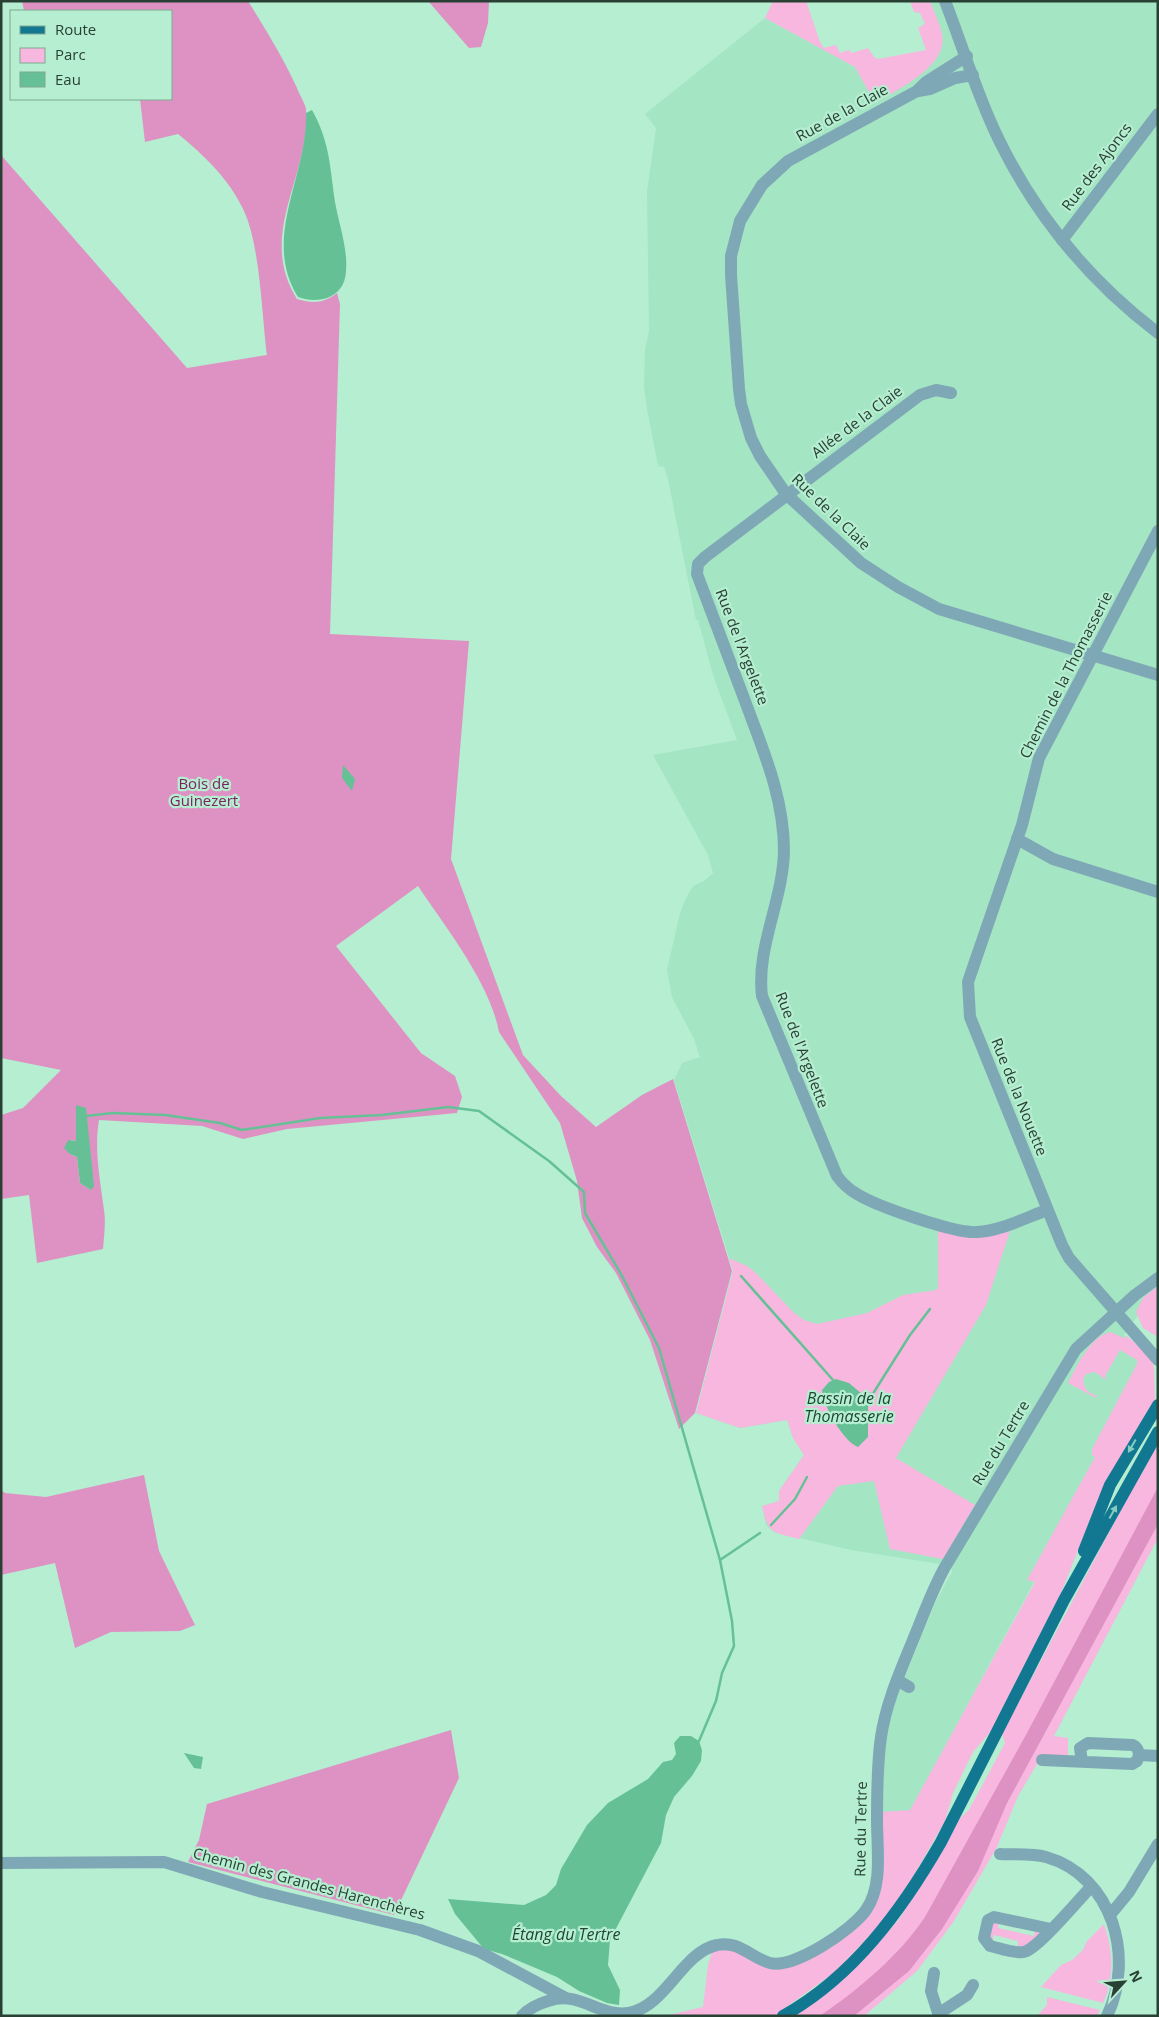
<svg xmlns="http://www.w3.org/2000/svg" width="1159" height="2017" font-family="'Open Sans',sans-serif">
  <style>
    .built { fill: #a4e5c3 }
    .green { fill: #f7b7df }
    .forest { fill: #de92c3; fill-rule: evenodd }
    .water { fill: #65c195 }
    .lines { fill: none; stroke-linecap: round; stroke-linejoin: round }
    .stream { stroke: #65c195; stroke-width: 2.5 }
    .minor { stroke: #7fa8b6; stroke-width: 12 }
    .major { stroke: #127892; stroke-width: 12 }
    .oneway { fill: #85cbbe }
    .labels { text-anchor: middle; stroke-width: 4.5; stroke-linejoin: round; paint-order: stroke }
    .street-label { font-size: 15px; fill: #294034; stroke: #b6eed1 }
    .park-label { font-size: 15px; fill: #7b2361; stroke: #b6eed1 }
    .water-label { font-size: 16px; font-style: italic; fill: #1e4633; stroke: #b6eed1 }
  </style>
  <rect width="100%" height="100%" fill="#b6eed1"/>
  <polygon class="built" points="930,1 1158,1 1158,1287 1124,1335 1143,1360 1093,1473 910,1811 881,1812 882,1765 891,1711 935,1603 953,1570 940,1564 851,1550 774,1532 766,1525 762,1506 779,1501 779,1491 804,1455 793,1438 787,1420 740,1428 696,1413 733,1271 674,1080 682,1063 700,1057 694,1039 672,997 667,970 680,913 685,900 693,886 704,881 713,873 708,855 653,755 737,740 714,678 698,620 696,620 668,479 664,467 658,466 647,409 644,387 645,350 649,331 647,192 656,128 645,114 765,18 855,67 876,103 943,36"/>
  <g class="green">
    <path d="M773 1H806L820 42 824 48 836 45 840 53 849 50 852 53 868 48 874 57 878 59 926 50 918 28 925 24 920 13 914 12 910 1H930C934 12 940 23 942 34 949 66 897 90 875 103L855 67 765 18Z"/>
    <path d="M938 1230C965 1239 984 1239 1010 1231L986 1305 896 1458 975 1505 943 1559 890 1549 874 1481 838 1486 799 1539C772 1532 768 1534 762 1506L779 1501V1491L804 1455 793 1438 787 1420 740 1428 696 1413 733 1271 729 1258 747 1266 756 1273 793 1312 804 1320 817 1324 867 1313 903 1295 936 1290 938 1288Z"/>
    <polygon points="1158,1286 1158,1337 1143,1328 1136,1312 1143,1298"/>
    <path d="M1111 1332 1124 1338 1127 1336 1151 1357 1154 1368 1155 1400 1095 1508 1061 1593 992 1730 973 1752 953 1793 945 1821 894 1910 835 1972 774 2016H665L703 2007 708 1965 712 1952 722 1947 776 1966 869 1912 881 1812 910 1810 1035 1582 1027 1580 1095 1457 1092 1455V1449L1137 1364V1360L1120 1350 1105 1376 1106 1380 1095 1372 1086 1374C1079 1384 1087 1393 1097 1396L1096 1398 1068 1383C1077 1366 1090 1336 1111 1332Z"/>
    <polygon points="1158,1440 1158,1538 1054,1736 1068,1738 1068,1757 1042,1756 1018,1796 997,1847 954,1921 917,1971 864,2016 794,2016 872,1950 899,1919 926,1878 958,1820 969,1810 1005,1743 1002,1734"/>
    <polygon points="999,1921 998,1928 1034,1936 1035,1929 1040,1934 1028,1946 1018,1947 1018,1941 994,1935 992,1942 989,1935 991,1923"/>
    <path d="M1104 1924C1113 1950 1115 1978 1103 2003L1041 1987 1061 1965 1072 1960 1083 1950 1087 1941Z"/>
    <polygon points="1047,1997 1100,2010 1097,2016 1037,2016 1047,2005"/>
  </g>
  <g class="forest">
    <path d="M22 1H248C266 30 283 57 297 88 299 94 305 103 306 109 311 176 256 234 297 299 314 304 324 303 337 293L340 304 330 634 469 641 451 859 523 1055 561 1096 596 1127 642 1095 673 1079 732 1271 695 1413 679 1429 650 1340 616 1273 597 1247 582 1218 577 1181 560 1123 499 1032C490 983 446 928 418 886L336 946 421 1053 455 1076 462 1097 457 1113 287 1129 243 1139 202 1126 99 1120C94 1150 100 1179 104 1210 106 1222 104 1236 103 1249L37 1263 29 1195 1 1199V1115L23 1108 61 1070 1 1058V155L187 368 267 355C262 316 260 245 244 211 230 180 204 155 178 134L145 142 140 99H171V11H24ZM86 1108V1116L91 1190 80 1183 77 1157 70 1154 71 1140 76 1141Z"/>
    <polygon points="428,1 489,1 488,23 481,47 469,48"/>
    <polygon points="144,1475 159,1551 195,1625 180,1631 111,1632 75,1648 55,1563 1,1575 1,1490 5,1493 46,1497"/>
    <path d="M1158 1487V1524L1007 1803 978 1871 942 1929 909 1971 854 2016H820C859 1989 899 1956 925 1917L1027 1733Z"/>
    <polygon points="451,1730 459,1778 394,1915 188,1862 199,1840 207,1804"/>
  </g>
  <g class="water">
    <path d="M312 110C330 142 330 168 335 202 339 224 348 249 346 271 345 297 320 305 298 297 261 238 308 176 306 113Z"/>
    <polygon points="343,765 355,779 352,791 342,778"/>
    <polygon points="76,1105 86,1108 94,1186 91,1190 80,1183 77,1157 70,1154 64,1148 68,1140 76,1141"/>
    <path d="M836 1379 849 1383 862 1394 874 1392 868 1407V1437L858 1447C843 1441 823 1406 822 1390L829 1382Z"/>
    <polygon points="680,1736 691,1736 699,1741 702,1750 701,1761 692,1776 674,1797 666,1815 661,1843 610,1940 608,1965 620,1990 619,2005 607,2003 579,1991 557,1977 502,1954 484,1949 455,1914 448,1899 524,1905 546,1895 556,1885 561,1869 587,1825 608,1803 648,1779 663,1762 672,1760 676,1754 674,1743"/>
    <polygon points="184,1753 203,1757 201,1769 194,1768"/>
  </g>
  <g class="lines">
    <g class="stream">
      <polyline points="86,1116 113,1113 165,1115 220,1123 242,1130 320,1118 382,1115 448,1107 479,1111 549,1161 584,1192 585,1213 621,1274 659,1348 720,1560"/>
      <polyline points="741,1276 833,1380"/>
      <polyline points="874,1392 910,1335 930,1309"/>
      <polyline points="771,1525 795,1499 807,1477"/>
      <polyline points="699,1741 716,1701 722,1673 734,1646 732,1621 720,1560 760,1533"/>
    </g>
    <g class="minor">
      <path d="M945 1C963 47 977 96 999 140 1036 216 1091 282 1158 333"/>
      <polyline points="967,56 926,82 917,91 788,161 762,185 740,221 731,256 731,275 739,389 741,404 751,438 760,456 786,494 861,563 898,587 939,609 1158,675"/>
      <polyline points="918,91 930,89 955,78 973,75"/>
      <polyline points="1062,240 1158,114"/>
      <path d="M951 393 936 390 920 395 705 557 698 564 697 574C713 616 729 659 745 701 763 750 784 797 784 851 783 901 756 947 762 996L837 1176C843 1184 848 1189 857 1194 876 1206 956 1234 977 1232 1000 1231 1025 1218 1047 1210"/>
      <polyline points="1158,531 1039,758 1022,825 968,982 970,1017 1062,1245 1069,1258 1158,1360"/>
      <polyline points="1017,839 1053,859 1158,892"/>
      <polyline points="897,1680 909,1687"/>
      <polyline points="1139,1755 1158,1756"/>
      <path d="M1042 1760 1132 1764 1137 1761C1140 1755 1139 1748 1133 1745L1088 1743 1080 1748 1082 1761"/>
      <path d="M1000 1854C1016 1855 1031 1853 1046 1857 1113 1876 1135 1958 1107 2016"/>
      <polyline points="1,1863 164,1862 262,1892 420,1930 478,1951 564,1997"/>
      <polyline points="1110,1915 1129,1892 1158,1844"/>
      <path d="M1051 1929 994 1917 988 1920 984 1938 990 1946C999 1948 1015 1954 1024 1952 1038 1949 1079 1899 1091 1887"/>
      <polyline points="934,1973 931,1991 939,2016"/>
      <polyline points="938,2014 967,1995 973,1985"/>
      <path d="M522 2016C529 2008 538 2004 548 2001 580 1990 598 2017 628 2013 665 2008 682 1952 717 1945 739 1940 751 1958 770 1963 794 1969 852 1930 866 1910 883 1886 877 1849 877 1821 877 1793 877 1764 881 1737 886 1703 900 1672 913 1640 923 1616 932 1590 945 1567L1076 1349 1135 1295 1158 1278"/>
    </g>
    <g class="major">
      <polyline points="1084,1551 1110,1485 1158,1405"/>
      <path d="M783 2016C853 1977 902 1910 941 1842L1064 1600 1158 1432"/>
    </g>
  </g>
  <defs><path id="oneway-solid" d="M-6-.8H1V-3.2L6.5 0L1 3.2V.8H-6Z" transform="scale(1.25)"/></defs>
  <g class="oneway">
    <use href="#oneway-solid" transform="translate(1132 1446) rotate(120)"/>
    <use href="#oneway-solid" transform="translate(1113 1512) rotate(-61)"/>
  </g>
  <g class="labels">
    <g class="street-label">
      <text transform="translate(842 113) rotate(-29)" y="5">Rue de la Claie</text>
      <text transform="translate(1097 167) rotate(-53)" y="5">Rue des Ajoncs</text>
      <text transform="translate(857 422) rotate(-37)" y="5">Allée de la Claie</text>
      <text transform="translate(831 512) rotate(44)" y="5">Rue de la Claie</text>
      <text transform="translate(742 647) rotate(69)" y="5">Rue de l'Argelette</text>
      <text transform="translate(1066 675) rotate(-63)" y="5">Chemin de la Thomasserie</text>
      <text transform="translate(802 1050) rotate(69)" y="5">Rue de l'Argelette</text>
      <text transform="translate(1019 1097) rotate(68)" y="5">Rue de la Nouette</text>
      <text transform="translate(1001 1443) rotate(-59)" y="5">Rue du Tertre</text>
      <text transform="translate(861 1829) rotate(-89)" y="5">Rue du Tertre</text>
      <text transform="translate(309 1884) rotate(15)" y="5">Chemin des Grandes Harenchères</text>
    </g>
    <g class="park-label">
      <text x="204" y="789">Bois de<tspan x="204" dy="17">Guinezert</tspan></text>
    </g>
    <g class="water-label">
      <text x="849" y="1404">Bassin de la<tspan x="849" dy="18">Thomasserie</tspan></text>
      <text x="566" y="1940">Étang du Tertre</text>
    </g>
  </g>
  <rect width="1159" height="2017" fill="none" stroke="#294034" stroke-width="5"/>
  <rect x="10" y="10" width="162" height="90" fill="#b6eed1" stroke="#7ea892"/>
  <rect x="20" y="26" width="25" height="8" fill="#127892" stroke="#7ea892"/>
  <text x="55" y="35" font-size="15" fill="#294034">Route</text>
  <rect x="20" y="48" width="25" height="15" fill="#f7b7df" stroke="#7ea892"/>
  <text x="55" y="60" font-size="15" fill="#294034">Parc</text>
  <rect x="20" y="72" width="25" height="15" fill="#65c195" stroke="#7ea892"/>
  <text x="55" y="85" font-size="15" fill="#294034">Eau</text>
  <g transform="translate(1124 1982) rotate(64)" stroke="#b6eed1" stroke-width="4" paint-order="stroke">
  <path d="M0-4L9 19L0 12L-9 19Z" fill="#294034"/>
  <text y="-8" font-size="14" font-weight="bold" text-anchor="middle" fill="#294034">N</text>
  </g>
</svg>
